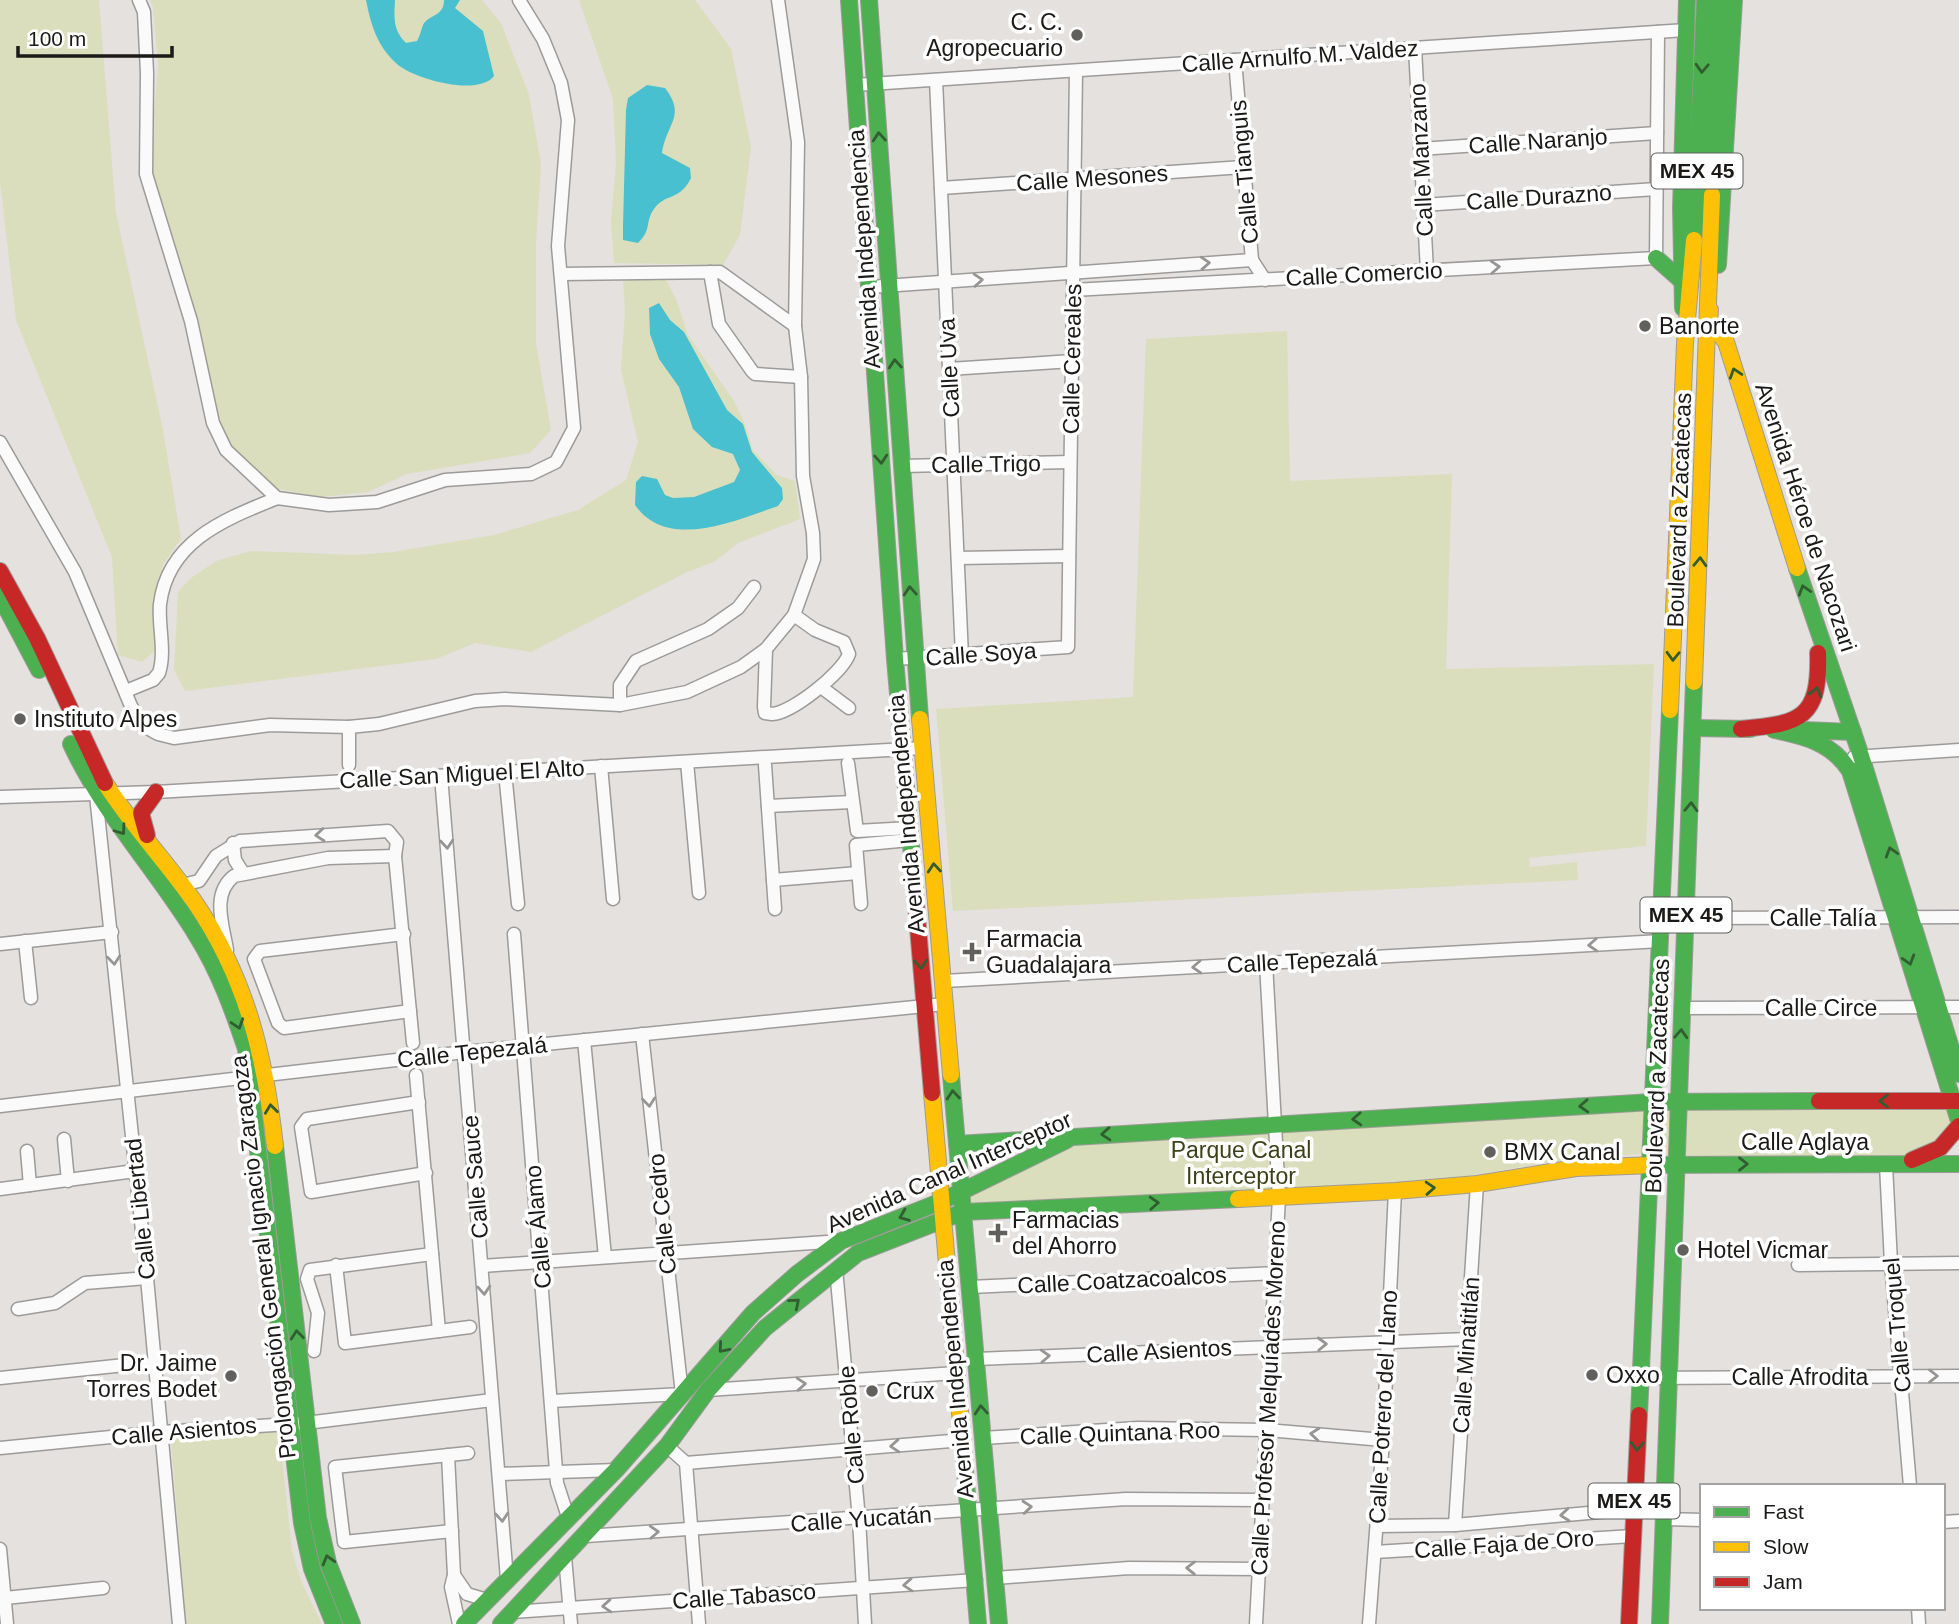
<svg xmlns="http://www.w3.org/2000/svg" width="1959" height="1624" font-family="Arial,sans-serif">
  <style>
    .green { fill: #dbdebc }
    .water { fill: #49c0cf }
    .lines { fill: none; stroke-linecap: round; stroke-linejoin: round }
    .street-casing { stroke: #9d9b99; stroke-width: 15 }
    .fast-casing { stroke: #9d9b99; stroke-width: 18 }
    .slow-casing { stroke: #9d9b99; stroke-width: 18 }
    .jam-casing { stroke: #9d9b99; stroke-width: 18 }
    .street { stroke: #fbfafa; stroke-width: 12 }
    .fast { stroke: #4caf50; stroke-width: 16 }
    .slow { stroke: #ffc107; stroke-width: 16 }
    .jam { stroke: #c62828; stroke-width: 16 }
    .oneway { stroke: #315d31 }
    .oneway2 { stroke: #969594 }
    .poi-dot { fill: #61605d; stroke: #fff; stroke-width: 2.5 }
    .labels { text-anchor: middle; stroke-width: 7; stroke-linejoin: round; paint-order: stroke }
    .shield { fill: #fff; stroke: #5f5f5d; stroke-width: 2 }
    .shield-label { font-size: 21px; font-weight: bold; fill: #1b1a18 }
    .poi-label { font-size: 23px; fill: #1b1a18; stroke: #fff; text-anchor: start }
    .street-label { font-size: 23px; fill: #1b1a18; stroke: #fff }
    .park-label { font-size: 23px; fill: #3d4119; stroke: #fff }
  </style>
  <rect width="100%" height="100%" fill="#e4e1de"/>
  <g class="green">
    <polygon points="0,0 99,0 116,213 163,430 181,539 163,564 158,608 159,647 142,662 118,655 112,557 16,320 0,181"/>
    <polygon points="150,0 482,0 501,23 529,95 541,164 536,243 536,343 551,430 530,453 407,474 368,492 322,497 272,488 237,460 214,417 149,174 158,65 153,7"/>
    <polygon points="579,0 695,0 731,49 751,147 740,235 723,265 614,263 611,221 616,163 613,99"/>
    <polygon points="665,278 676,299 688,335 734,401 745,424 753,450 777,475 795,481 800,519 738,543 714,562 687,572 531,652 475,643 436,659 185,691 174,670 178,592 191,578 216,561 251,551 356,555 393,552 494,535 578,510 626,480 638,442 621,370 625,311 623,279"/>
    <polygon points="1287,331 1290,481 1452,474 1446,669 1654,664 1646,846 1529,858 1530,867 1577,862 1578,880 953,911 936,709 1133,697 1146,339"/>
    <polygon points="1950,1107 1955,1119 1938,1141 1894,1161 1696,1158 1639,1154 1565,1160 1435,1181 973,1208 969,1197 1080,1143 1642,1108"/>
    <polygon points="279,1430 292,1551 301,1581 322,1624 186,1624 171,1440"/>
  </g>
  <g class="water">
    <path d="M366 0H395C394 18 393 30 406 43L417 41C420 36 421 30 423 25 429 14 444 17 444 0H460L455 8 483 31 494 76C478 97 414 79 397 64 377 46 371 25 366 0Z"/>
    <path d="M647 85 665 88C687 116 666 124 662 153L690 168 691 178C680 201 665 193 654 209 645 221 652 230 638 243L623 240V226L626 110 628 98Z"/>
    <path d="M659 303 670 320 684 332 727 410 743 424 752 452 782 488 783 499 778 506C734 521 667 551 635 505L636 482 642 476 657 479 665 495 673 498 694 497 734 482 740 470 733 454 712 447 693 429 679 387 659 359 650 334 649 308Z"/>
  </g>
  <g class="lines">
    <defs>
      <g id="street">
        <polyline points="139,0 144,12 147,73 146,174 191,321 213,423 226,450 277,498 329,505 377,502 445,480 531,474 556,462 574,428 558,246 568,120 561,83 543,39 519,0"/>
        <polyline points="1415,48 1427,271"/>
        <polyline points="1235,60 1252,260 1265,280"/>
        <polyline points="936,80 962,656"/>
        <polyline points="855,85 1686,30"/>
        <polyline points="1420,149 1657,133"/>
        <polyline points="941,188 1243,167"/>
        <polyline points="1423,205 1656,189"/>
        <polyline points="710,272 719,324 752,371 755,374 801,377"/>
        <polyline points="561,274 720,272 795,326"/>
        <polyline points="870,287 1252,260"/>
        <polyline points="1073,290 1656,258 1658,32"/>
        <polyline points="949,369 1072,361"/>
        <polyline points="0,442 75,572 131,706 142,725 158,734 174,738 270,725 349,727 379,724 475,701 505,699 620,705 687,692 741,667 766,649 794,615 814,559 813,533 803,476 801,377 795,326 798,142 778,0"/>
        <polyline points="902,466 1070,462"/>
        <polyline points="958,558 1069,556"/>
        <path d="M766 649 764 707 765 713 772 714C792 713 842 673 849 654L844 642 815 630 794 615"/>
        <polyline points="895,659 1068,647 1076,71"/>
        <polyline points="821,687 849,708"/>
        <path d="M126 691 153 680 159 673C166 651 158 626 160 604 168 540 226 519 277 498"/>
        <polyline points="620,705 620,685 636,661 708,629 738,608 754,587"/>
        <polyline points="1854,757 1959,750"/>
        <polyline points="687,762 699,893"/>
        <polyline points="848,763 857,831 910,828"/>
        <polyline points="349,765 349,727"/>
        <polyline points="765,765 775,909"/>
        <polyline points="601,766 613,899"/>
        <polyline points="505,772 518,904"/>
        <polyline points="441,776 507,1579"/>
        <polyline points="96,795 147,1278 179,1624"/>
        <polyline points="0,797 156,792 923,748"/>
        <polyline points="768,806 852,802"/>
        <polyline points="233,843 235,860 243,873"/>
        <polyline points="773,880 858,873"/>
        <polyline points="182,885 199,881 216,856 240,841 388,831 397,842 395,856 413,1043"/>
        <polyline points="861,904 856,845 910,840"/>
        <polyline points="1686,918 1959,917"/>
        <polyline points="404,934 260,951 254,959 278,1023 284,1028 410,1011"/>
        <polyline points="514,934 557,1483 568,1517"/>
        <polyline points="25,941 31,998"/>
        <polyline points="0,944 112,932"/>
        <path d="M227 950C223 925 211 894 234 876L328 858 395 856"/>
        <polyline points="944,981 1661,941"/>
        <polyline points="1682,1008 1959,1007"/>
        <polyline points="584,1040 605,1257"/>
        <polyline points="416,1075 439,1331"/>
        <polyline points="419,1102 307,1119 301,1127 311,1192 426,1173"/>
        <polyline points="0,1106 465,1052 945,1004"/>
        <polyline points="64,1139 68,1181"/>
        <polyline points="27,1151 30,1185"/>
        <polyline points="1886,1165 1891,1263 1910,1486"/>
        <polyline points="0,1189 135,1171"/>
        <polyline points="336,1265 345,1343 470,1327"/>
        <polyline points="1798,1265 1959,1263"/>
        <polyline points="482,1266 841,1241"/>
        <polyline points="836,1269 859,1519 865,1624"/>
        <polyline points="970,1287 1275,1273"/>
        <polyline points="18,1309 55,1303 85,1283 147,1278"/>
        <polyline points="314,1351 318,1313 307,1279 310,1270 432,1254"/>
        <polyline points="977,1359 1467,1339"/>
        <polyline points="0,1378 144,1363"/>
        <polyline points="1641,1378 1959,1376"/>
        <polyline points="708,1390 956,1373"/>
        <polyline points="552,1401 682,1394 642,1034"/>
        <polyline points="983,1438 1138,1428 1266,1430 1383,1440"/>
        <polyline points="667,1446 686,1463 699,1624"/>
        <polyline points="0,1448 161,1432 306,1423 492,1400"/>
        <polyline points="448,1455 454,1575 451,1587 459,1624"/>
        <polyline points="686,1463 963,1440"/>
        <polyline points="499,1474 616,1470"/>
        <polyline points="1665,1519 1702,1520"/>
        <polyline points="1943,1522 1959,1521"/>
        <polyline points="1455,1525 1477,1184"/>
        <polyline points="1377,1526 1455,1525 1633,1509"/>
        <polyline points="452,1531 344,1542 335,1467 468,1453"/>
        <polyline points="586,1536 1126,1499 1263,1500"/>
        <polyline points="0,1549 7,1624"/>
        <polyline points="1375,1552 1633,1536"/>
        <polyline points="565,1557 571,1624"/>
        <polyline points="454,1575 467,1594 487,1600"/>
        <polyline points="995,1578 1129,1568 1259,1569"/>
        <polyline points="5,1598 103,1588"/>
        <polyline points="1918,1608 1919,1624"/>
        <polyline points="512,1612 976,1580"/>
        <polyline points="1256,1624 1279,1197 1266,963"/>
        <polyline points="1369,1624 1383,1440 1395,1191"/>
      </g>
      <g id="fast">
        <polyline points="849,0 895,659 912,857"/>
        <polyline points="869,0 920,719"/>
        <polyline points="1712,195 1719,0"/>
        <polyline points="1694,240 1705,0"/>
        <polyline points="1656,258 1682,281"/>
        <polyline points="1718,265 1734,0"/>
        <polyline points="1683,308 1681,208 1687,0"/>
        <polyline points="1797,568 1861,756 1959,1074"/>
        <polyline points="0,596 39,670"/>
        <polyline points="1694,728 1750,729"/>
        <path d="M1774 730C1805 736 1832 743 1850 771L1959 1121"/>
        <polyline points="1803,730 1853,732"/>
        <path d="M71 744C104 815 157 870 197 936 219 971 233 1010 246 1049L302 1523 312 1569 334 1624"/>
        <polyline points="951,1075 999,1624"/>
        <polyline points="957,1144 1652,1102 1819,1101"/>
        <polyline points="275,1146 318,1518 328,1563 352,1624"/>
        <polyline points="1654,1165 1959,1164"/>
        <polyline points="1639,1415 1670,710"/>
        <polyline points="962,1435 978,1624"/>
        <polyline points="464,1624 616,1470 753,1313 797,1274 841,1241 942,1201 1067,1140"/>
        <polyline points="501,1624 667,1446 708,1390 765,1328 858,1253 963,1212 1238,1199"/>
        <polyline points="1660,1624 1694,682"/>
      </g>
      <g id="slow">
        <polyline points="1710,310 1709,320 1726,342 1797,568"/>
        <polyline points="1694,682 1712,195"/>
        <polyline points="1670,710 1685,343 1694,240"/>
        <polyline points="920,719 951,1075"/>
        <path d="M105 783C132 826 167 862 196 904 247 980 265 1057 275 1146"/>
        <polyline points="932,1093 962,1435"/>
        <polyline points="1238,1199 1395,1191 1477,1184 1576,1168 1654,1165"/>
      </g>
      <g id="jam">
        <polyline points="0,571 37,638 105,783"/>
        <path d="M1741 729C1801 724 1820 718 1818 653"/>
        <polyline points="147,835 141,813 156,792"/>
        <polyline points="912,857 932,1093"/>
        <polyline points="1819,1101 1959,1101"/>
        <polyline points="1912,1160 1940,1148 1959,1126"/>
        <polyline points="1629,1624 1639,1415"/>
      </g>
    </defs>
    <use href="#street" class="street-casing"/>
    <use href="#fast" class="fast-casing"/>
    <use href="#slow" class="slow-casing"/>
    <use href="#jam" class="jam-casing"/>
    <use href="#street" class="street"/>
    <use href="#fast" class="fast"/>
    <use href="#slow" class="slow"/>
    <use href="#jam" class="jam"/>
  </g>
  <defs><path id="oneway-chevron" d="M-2-3.5L2.5 0L-2 3.5" fill="none" stroke-width="1.6" stroke-linecap="round" stroke-linejoin="round" transform="scale(1.75)"/></defs>
  <g class="oneway">
    <use href="#oneway-chevron" transform="translate(1702 68) rotate(93)"/>
    <use href="#oneway-chevron" transform="translate(879 137) rotate(-94)"/>
    <use href="#oneway-chevron" transform="translate(895 364) rotate(-94)"/>
    <use href="#oneway-chevron" transform="translate(1735 373) rotate(-108)"/>
    <use href="#oneway-chevron" transform="translate(881 459) rotate(86)"/>
    <use href="#oneway-chevron" transform="translate(1700 562) rotate(-88)"/>
    <use href="#oneway-chevron" transform="translate(1804 590) rotate(-107)"/>
    <use href="#oneway-chevron" transform="translate(910 591) rotate(-94)"/>
    <use href="#oneway-chevron" transform="translate(1673 656) rotate(92)"/>
    <use href="#oneway-chevron" transform="translate(1816 692) rotate(-75)"/>
    <use href="#oneway-chevron" transform="translate(1691 807) rotate(-88)"/>
    <use href="#oneway-chevron" transform="translate(121 830) rotate(54)"/>
    <use href="#oneway-chevron" transform="translate(1891 852) rotate(-107)"/>
    <use href="#oneway-chevron" transform="translate(934 868) rotate(-95)"/>
    <use href="#oneway-chevron" transform="translate(1909 960) rotate(73)"/>
    <use href="#oneway-chevron" transform="translate(921 964) rotate(85)"/>
    <use href="#oneway-chevron" transform="translate(238 1024) rotate(72)"/>
    <use href="#oneway-chevron" transform="translate(1681 1034) rotate(-87)"/>
    <use href="#oneway-chevron" transform="translate(953 1095) rotate(-95)"/>
    <use href="#oneway-chevron" transform="translate(1884 1101) rotate(180)"/>
    <use href="#oneway-chevron" transform="translate(1584 1106) rotate(177)"/>
    <use href="#oneway-chevron" transform="translate(271 1109) rotate(-97)"/>
    <use href="#oneway-chevron" transform="translate(1357 1119) rotate(177)"/>
    <use href="#oneway-chevron" transform="translate(1106 1134) rotate(176)"/>
    <use href="#oneway-chevron" transform="translate(1743 1164)"/>
    <use href="#oneway-chevron" transform="translate(1430 1188) rotate(-4)"/>
    <use href="#oneway-chevron" transform="translate(1154 1203) rotate(-3)"/>
    <use href="#oneway-chevron" transform="translate(904 1216) rotate(158)"/>
    <use href="#oneway-chevron" transform="translate(795 1303) rotate(-40)"/>
    <use href="#oneway-chevron" transform="translate(297 1335) rotate(-96)"/>
    <use href="#oneway-chevron" transform="translate(723 1348) rotate(131)"/>
    <use href="#oneway-chevron" transform="translate(981 1410) rotate(-94)"/>
    <use href="#oneway-chevron" transform="translate(1637 1446) rotate(93)"/>
    <use href="#oneway-chevron" transform="translate(328 1560) rotate(-106)"/>
  </g>
  <g class="oneway2">
    <use href="#oneway-chevron" transform="translate(1205 263) rotate(-4)"/>
    <use href="#oneway-chevron" transform="translate(1495 267) rotate(-3)"/>
    <use href="#oneway-chevron" transform="translate(978 280) rotate(-4)"/>
    <use href="#oneway-chevron" transform="translate(320 835) rotate(175)"/>
    <use href="#oneway-chevron" transform="translate(447 844) rotate(85)"/>
    <use href="#oneway-chevron" transform="translate(1593 945) rotate(177)"/>
    <use href="#oneway-chevron" transform="translate(114 960) rotate(84)"/>
    <use href="#oneway-chevron" transform="translate(1197 967) rotate(177)"/>
    <use href="#oneway-chevron" transform="translate(649 1102) rotate(84)"/>
    <use href="#oneway-chevron" transform="translate(484 1290) rotate(86)"/>
    <use href="#oneway-chevron" transform="translate(1322 1344) rotate(-2)"/>
    <use href="#oneway-chevron" transform="translate(1045 1356) rotate(-3)"/>
    <use href="#oneway-chevron" transform="translate(1933 1376)"/>
    <use href="#oneway-chevron" transform="translate(801 1384) rotate(-4)"/>
    <use href="#oneway-chevron" transform="translate(1315 1434) rotate(-175)"/>
    <use href="#oneway-chevron" transform="translate(895 1446) rotate(176)"/>
    <use href="#oneway-chevron" transform="translate(1027 1507) rotate(-5)"/>
    <use href="#oneway-chevron" transform="translate(1565 1515) rotate(175)"/>
    <use href="#oneway-chevron" transform="translate(502 1517) rotate(86)"/>
    <use href="#oneway-chevron" transform="translate(654 1532) rotate(-3)"/>
    <use href="#oneway-chevron" transform="translate(1191 1568) rotate(-179)"/>
    <use href="#oneway-chevron" transform="translate(908 1585) rotate(176)"/>
    <use href="#oneway-chevron" transform="translate(607 1606) rotate(176)"/>
  </g>
  <g class="poi-dot">
    <circle cx="1077" cy="35" r="7"/>
    <circle cx="1645" cy="326" r="7"/>
    <circle cx="20" cy="719" r="7"/>
    <path d="M968.5 941.5h7v7h7v7h-7v7h-7v-7h-7v-7h7z"/>
    <circle cx="1490" cy="1152" r="7"/>
    <path d="M994.5 1222.5h7v7h7v7h-7v7h-7v-7h-7v-7h7z"/>
    <circle cx="1683" cy="1250" r="7"/>
    <circle cx="1592" cy="1375" r="7"/>
    <circle cx="231" cy="1376" r="7"/>
    <circle cx="872" cy="1391" r="7"/>
  </g>
  <g class="labels">
    <g class="shield">
      <rect x="1651.5" y="153.5" width="91" height="35" rx="5"/>
      <rect x="1640.5" y="897.5" width="91" height="35" rx="5"/>
      <rect x="1588.5" y="1483.5" width="91" height="35" rx="5"/>
    </g>
    <g class="shield-label">
      <text x="1697" y="178">MEX 45</text>
      <text x="1686" y="922">MEX 45</text>
      <text x="1634" y="1508">MEX 45</text>
    </g>
    <g class="poi-label">
      <text x="1063" y="30" text-anchor="end">C. C.<tspan x="1063" dy="26">Agropecuario</tspan></text>
      <text x="1659" y="334">Banorte</text>
      <text x="34" y="727">Instituto Alpes</text>
      <text x="986" y="947">Farmacia<tspan x="986" dy="26">Guadalajara</tspan></text>
      <text x="1504" y="1160">BMX Canal</text>
      <text x="1012" y="1228">Farmacias<tspan x="1012" dy="26">del Ahorro</tspan></text>
      <text x="1697" y="1258">Hotel Vicmar</text>
      <text x="217" y="1371" text-anchor="end">Dr. Jaime<tspan x="217" dy="26">Torres Bodet</tspan></text>
      <text x="1606" y="1383">Oxxo</text>
      <text x="886" y="1399">Crux</text>
    </g>
    <g class="street-label">
      <text transform="translate(1300 56) rotate(-4)" y="8">Calle Arnulfo M. Valdez</text>
      <text transform="translate(1538 141) rotate(-4)" y="8">Calle Naranjo</text>
      <text transform="translate(1421 160) rotate(-93)" y="8">Calle Manzano</text>
      <text transform="translate(1244 172) rotate(-95)" y="8">Calle Tianguis</text>
      <text transform="translate(1092 178) rotate(-4)" y="8">Calle Mesones</text>
      <text transform="translate(1539 197) rotate(-4)" y="8">Calle Durazno</text>
      <text transform="translate(864 249) rotate(-94)" y="8">Avenida Independencia</text>
      <text transform="translate(1364 274) rotate(-3)" y="8">Calle Comercio</text>
      <text transform="translate(1072 359) rotate(-89)" y="8">Calle Cereales</text>
      <text transform="translate(949 368) rotate(-93)" y="8">Calle Uva</text>
      <text transform="translate(986 464) rotate(-1)" y="8">Calle Trigo</text>
      <text transform="translate(1679 510) rotate(-88)" y="8">Boulevard a Zacatecas</text>
      <text transform="translate(1806 517) rotate(72)" y="8">Avenida Héroe de Nacozari</text>
      <text transform="translate(981 654) rotate(-4)" y="8">Calle Soya</text>
      <text transform="translate(462 774) rotate(-3)" y="8">Calle San Miguel El Alto</text>
      <text transform="translate(906 814) rotate(-95)" y="8">Avenida Independencia</text>
      <text x="1823" y="926">Calle Talía</text>
      <text transform="translate(1302 961) rotate(-3)" y="8">Calle Tepezalá</text>
      <text x="1821" y="1016">Calle Circe</text>
      <text transform="translate(472 1052) rotate(-6)" y="8">Calle Tepezalá</text>
      <text transform="translate(1657 1076) rotate(-88)" y="8">Boulevard a Zacatecas</text>
      <text x="1805" y="1150">Calle Aglaya</text>
      <text transform="translate(949 1172) rotate(-24)" y="8">Avenida Canal Interceptor</text>
      <text transform="translate(475 1177) rotate(-95)" y="8">Calle Sauce</text>
      <text transform="translate(140 1209) rotate(-96)" y="8">Calle Libertad</text>
      <text transform="translate(662 1214) rotate(-96)" y="8">Calle Cedro</text>
      <text transform="translate(538 1227) rotate(-95)" y="8">Calle Álamo</text>
      <text transform="translate(263 1257) rotate(-97)" y="8">Prolongación General Ignacio Zaragoza</text>
      <text transform="translate(1122 1280) rotate(-3)" y="8">Calle Coatzacoalcos</text>
      <text transform="translate(1897 1325) rotate(-95)" y="8">Calle Troquel</text>
      <text transform="translate(1159 1351) rotate(-3)" y="8">Calle Asientos</text>
      <text transform="translate(1466 1355) rotate(-86)" y="8">Calle Minatitlán</text>
      <text x="1800" y="1385">Calle Afrodita</text>
      <text transform="translate(955 1379) rotate(-95)" y="8">Avenida Independencia</text>
      <text transform="translate(1268 1398) rotate(-87)" y="8">Calle Profesor Melquíades Moreno</text>
      <text transform="translate(1383 1407) rotate(-87)" y="8">Calle Potrero del Llano</text>
      <text transform="translate(851 1425) rotate(-95)" y="8">Calle Roble</text>
      <text transform="translate(184 1431) rotate(-5)" y="8">Calle Asientos</text>
      <text transform="translate(1120 1433) rotate(-2)" y="8">Calle Quintana Roo</text>
      <text transform="translate(861 1519) rotate(-4)" y="8">Calle Yucatán</text>
      <text transform="translate(1504 1544) rotate(-4)" y="8">Calle Faja de Oro</text>
      <text transform="translate(744 1596) rotate(-4)" y="8">Calle Tabasco</text>
    </g>
    <g class="park-label">
      <text x="1241" y="1158">Parque Canal<tspan x="1241" dy="26">Interceptor</tspan></text>
    </g>
  </g>
  <rect x="1700" y="1484" width="245" height="126" fill="#ffffff" stroke="#a4a3a3" stroke-width="2"/>
  <rect x="1714" y="1507" width="35" height="10" fill="#4caf50" stroke="#a4a3a3" stroke-width="2"/>
  <text x="1763" y="1519" font-size="21" fill="#1b1a18">Fast</text>
  <rect x="1714" y="1542" width="35" height="10" fill="#ffc107" stroke="#a4a3a3" stroke-width="2"/>
  <text x="1763" y="1554" font-size="21" fill="#1b1a18">Slow</text>
  <rect x="1714" y="1577" width="35" height="10" fill="#c62828" stroke="#a4a3a3" stroke-width="2"/>
  <text x="1763" y="1589" font-size="21" fill="#1b1a18">Jam</text>
  <path d="M18 46v10h154v-10" fill="none" stroke="#1b1a18" stroke-width="3.5"/>
  <text x="28" y="46" font-size="21" fill="#1b1a18" stroke="#ffffff" stroke-width="5" paint-order="stroke">100 m</text>
</svg>
